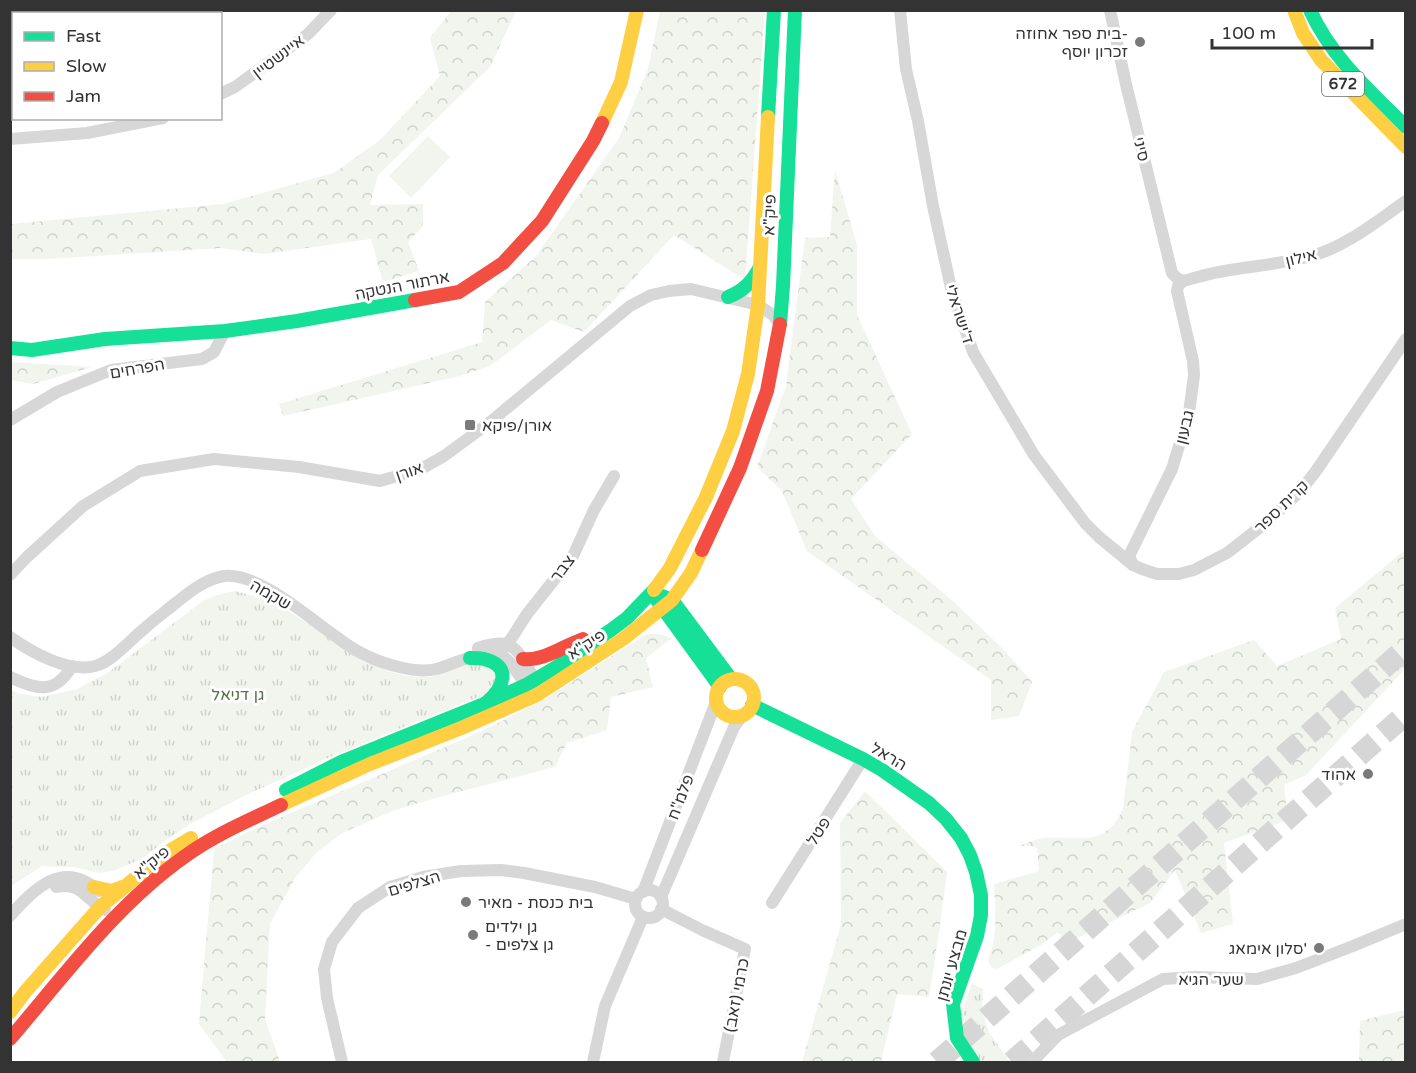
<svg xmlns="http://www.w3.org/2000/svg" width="1416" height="1073" font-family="'Varela Round',Heebo,sans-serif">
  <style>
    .grass { fill: #f1f5ed }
    .forest { fill: url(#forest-crowns) }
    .park { fill: url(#park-tufts) }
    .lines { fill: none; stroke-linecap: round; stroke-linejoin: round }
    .highway-tunnel { stroke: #d6d6d6; stroke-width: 22; stroke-dasharray: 22 11; stroke-linecap: butt }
    .street { stroke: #d7d7d7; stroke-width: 12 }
    .fast { stroke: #16e098; stroke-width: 14 }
    .slow { stroke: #ffcf43; stroke-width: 14 }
    .jam { stroke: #f24e42; stroke-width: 14 }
    .poi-dot { fill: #7a7a7a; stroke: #fff; stroke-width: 2 }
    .labels { text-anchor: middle; stroke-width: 6; stroke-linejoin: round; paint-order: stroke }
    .shield { fill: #fff; stroke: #707070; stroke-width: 1.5 }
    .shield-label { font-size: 15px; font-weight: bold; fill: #333 }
    .poi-label { font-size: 16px; fill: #333; stroke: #fff; text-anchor: end }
    .street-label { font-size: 16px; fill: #333; stroke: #fff }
    .park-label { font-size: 16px; fill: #56703f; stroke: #fff }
  </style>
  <defs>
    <pattern id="forest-crowns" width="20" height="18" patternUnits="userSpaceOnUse" patternTransform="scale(1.5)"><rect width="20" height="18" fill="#f1f5ed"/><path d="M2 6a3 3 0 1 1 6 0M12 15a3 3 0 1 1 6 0" fill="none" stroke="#cfd2cc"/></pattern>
    <pattern id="park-tufts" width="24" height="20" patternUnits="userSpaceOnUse" patternTransform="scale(1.5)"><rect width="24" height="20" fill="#f1f5ed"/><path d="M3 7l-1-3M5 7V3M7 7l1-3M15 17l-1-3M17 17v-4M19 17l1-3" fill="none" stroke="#cfd2cc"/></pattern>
  </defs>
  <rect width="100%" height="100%" fill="#fff"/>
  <polygon class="grass" points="428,136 450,157 411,198 389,176"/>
  <g class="forest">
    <polygon points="451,11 516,11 490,67 378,175 370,205 423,204 423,226 408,242 419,271 383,282 371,239 263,254 221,248 47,259 11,259 11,224 223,204 334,173 380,140 440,76 430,38"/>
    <polygon points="660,11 765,11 745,280 674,235 584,332 551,320 490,366 460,376 283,416 279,404 482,342 485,302 536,256 619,138 648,69"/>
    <polygon points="835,170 857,245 857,315 912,434 851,499 875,536 954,602 1003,649 1032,682 1019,716 991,720 991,680 807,551 782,491 757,467 786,386 805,238 830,237"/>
    <polygon points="11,362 92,367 33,384 11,380"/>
    <path d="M1405 550V669L1306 775 1284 785 1288 820 1224 843 1233 924 1201 933 1175 870 1150 903 1063 945 1060 934 1057 933 1039 946 997 969C993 968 991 968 989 963 987 958 992 950 993 944 997 924 995 904 994 884L1039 871 1037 848 1032 846H1020C1029 842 1037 838 1047 838 1081 836 1105 848 1123 809L1132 732 1164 672 1254 640 1277 666 1341 639 1335 608Z"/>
    <polygon points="647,634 660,634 672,638 646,658 653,687 611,697 607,730 567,743 555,767 443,796 395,810 344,832 317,852 295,878 270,924 265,1019 280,1062 227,1062 199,1024 214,849 256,828 480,732 540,702"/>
    <polygon points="865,791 947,872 940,926 929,997 897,994 881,1062 802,1062 841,924 840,823"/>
    <polygon points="1405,1010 1405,1062 1359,1062 1360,1021"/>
  </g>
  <g class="park">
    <polygon points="235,591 264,599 286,610 387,671 406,676 431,677 471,662 483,663 498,677 486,694 337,754 246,795 192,823 163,842 142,859 113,871 99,873 74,867 42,866 11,886 10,690 21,694 42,697 77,689 106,674 203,601 217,595"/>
    <polygon points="972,984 983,989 982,1010 989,1032 1010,1062 984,1062 979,1059 971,1047 960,1015"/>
  </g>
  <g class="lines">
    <g class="highway-tunnel">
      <polyline points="937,1062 1406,648"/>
      <polyline points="1012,1062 1406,714"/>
    </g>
    <g class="street">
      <polyline points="900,10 906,69 918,121 933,206 951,288 973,352 1034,455 1085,523 1099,537 1133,565 1142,569 1157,574 1179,574 1194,570 1227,553 1263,525 1291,500 1302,489 1316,471 1406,339"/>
      <polyline points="1110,10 1125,80 1172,273 1177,278 1183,281"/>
      <polyline points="106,14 108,10"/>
      <polyline points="10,85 14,83"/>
      <polyline points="220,94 235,87 308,34 331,10"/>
      <polyline points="10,139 87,133 163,118"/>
      <path d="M1183 281C1195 278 1207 274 1219 272 1251 266 1284 264 1315 255 1348 245 1377 221 1406 201"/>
      <polyline points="10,420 57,392 111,370 202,359 214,352 225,331"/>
      <polyline points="1133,565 1130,558 1130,554 1172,469 1189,413 1194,375 1193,361 1177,291 1178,286 1183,281"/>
      <polyline points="10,575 27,557 83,506 140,471 214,459 299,467 380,481 421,469 444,456 489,423 630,306 651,295 669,291 691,289 758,305 773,315 780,325"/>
      <path d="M10 637C31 652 68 673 95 666 112 662 131 639 145 628 155 619 166 611 177 602 191 591 206 579 224 576 259 572 310 619 338 638 356 652 377 662 399 667 411 670 424 672 436 669 453 665 485 647 501 655 514 662 519 680 531 689"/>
      <path d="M478 648C503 640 513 641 526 664 530 671 534 678 536 686"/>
      <polyline points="499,654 511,639 527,614 573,556 594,510 614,476"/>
      <path d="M10 677C37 690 55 695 72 666"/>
      <path d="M56 887C82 881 85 900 105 910"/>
      <circle cx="649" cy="904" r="14"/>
      <polyline points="643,892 716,702"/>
      <polyline points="661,897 734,727 742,716"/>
      <polyline points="772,903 863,759"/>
      <polyline points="661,909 702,930 745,949 723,1062"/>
      <path d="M10 916C35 888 63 859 99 891"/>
      <polyline points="342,1062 327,998 324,969 332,942 358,908 390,887 423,877 461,871 501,870 524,873 595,887 636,899"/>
      <polyline points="593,1062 605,1006 643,917"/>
      <polyline points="1032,1062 1058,1035 1163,979 1195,977 1257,979 1296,968 1353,946 1406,924"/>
    </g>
    <g class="fast">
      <path d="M1310 10C1331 57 1370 91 1406 127"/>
      <polyline points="768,117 774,10"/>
      <path d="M728 297C743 291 751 283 759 269"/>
      <polyline points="780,324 783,286 795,10"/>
      <polyline points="10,348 32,350 105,339 225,331 297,321 415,300"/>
      <polyline points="662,596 672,600 731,679"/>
      <polyline points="656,599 720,687"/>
      <path d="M470 658C475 658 480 658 484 659 513 666 503 688 487 702"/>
      <polyline points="752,705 863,759 882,770 929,803 946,819 961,838 970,855 976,872 981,895 981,915 977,936 953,1004 957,1038 973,1062"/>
      <polyline points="286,790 341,762 484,704 526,685 558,666 611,630 627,618 654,590"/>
    </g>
    <g class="slow">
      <polyline points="1294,10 1303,33 1321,60 1406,147"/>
      <polyline points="602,123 621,82 637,10"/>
      <polyline points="654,590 670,568 706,497 733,431 748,374 758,305 768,117"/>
      <circle cx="735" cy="698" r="19"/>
      <polyline points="281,805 370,764 459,729 537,695 623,639 672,600 691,573 702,550"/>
      <polyline points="94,887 112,891 122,887"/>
      <polyline points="10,1012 25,992 100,907 166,853 191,838"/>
    </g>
    <g class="jam">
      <polyline points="415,300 459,292 503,263 542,221 593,141 602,123"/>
      <polyline points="702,550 740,468 767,391 780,324"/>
      <path d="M523 659C545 661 563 646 583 639"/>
      <path d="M10 1039C64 976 116 905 184 857 214 835 248 821 281 805"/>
    </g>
  </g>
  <g class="poi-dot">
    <circle cx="1140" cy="42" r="6"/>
    <rect x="464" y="419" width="12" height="12" rx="3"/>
    <circle cx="1368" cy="774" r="6"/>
    <circle cx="466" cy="902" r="6"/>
    <circle cx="473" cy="935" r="6"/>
    <circle cx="1319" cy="948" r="6"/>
  </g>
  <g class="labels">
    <rect class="shield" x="1322" y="72" width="42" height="24" rx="4.5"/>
    <g class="shield-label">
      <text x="1343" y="89">672</text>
    </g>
    <g class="poi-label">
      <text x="1128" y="39">בית ספר אחוזה-<tspan x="1128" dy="18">זכרון יוסף</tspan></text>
      <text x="482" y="431" text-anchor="start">אורן/פיקא</text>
      <text x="1356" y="780">אהוד</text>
      <text x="478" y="908" text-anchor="start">בית כנסת - מאיר</text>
      <text x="485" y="932" text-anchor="start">גן ילדים<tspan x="485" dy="18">- גן צלפים</tspan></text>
      <text x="1307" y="954">סלון אימאג'</text>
    </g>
    <g class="street-label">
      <text transform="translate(278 56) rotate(-37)" y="6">איינשטיין</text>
      <text transform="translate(1142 149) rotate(76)" y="6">סיני</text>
      <text transform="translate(769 215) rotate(-88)" y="6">פיק"א</text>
      <text transform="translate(1301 257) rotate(-14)" y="6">אילון</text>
      <text transform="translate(402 285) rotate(-11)" y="6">ארתור הנטקה</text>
      <text transform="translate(960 314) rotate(72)" y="6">ד'ישראלי</text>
      <text transform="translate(137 368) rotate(-10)" y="6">הפרחים</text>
      <text transform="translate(1184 427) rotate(-76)" y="6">גבעון</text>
      <text transform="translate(409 471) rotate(-19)" y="6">אורן</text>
      <text transform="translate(1281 506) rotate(-44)" y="6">קרית ספר</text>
      <text transform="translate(562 568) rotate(-54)" y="6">צבר</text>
      <text transform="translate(271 594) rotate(30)" y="6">שקמה</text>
      <text transform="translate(586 644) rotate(-33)" y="6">פיק"א</text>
      <text transform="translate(889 756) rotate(31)" y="6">הראל</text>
      <text transform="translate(680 797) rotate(-69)" y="6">פלמ"ח</text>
      <text transform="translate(818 831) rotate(-58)" y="6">פטל</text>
      <text transform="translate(151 862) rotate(-40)" y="6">פיק"א</text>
      <text transform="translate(414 883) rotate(-17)" y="6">הצלפים</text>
      <text transform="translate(951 965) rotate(-74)" y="6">מבצע יונתן</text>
      <text x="1211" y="985">שער הגיא</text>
      <text transform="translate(736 995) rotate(-79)" y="6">כרמי (זאב)</text>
    </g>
    <g class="park-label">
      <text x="238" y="700">גן דניאל</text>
    </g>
  </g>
  <rect width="1416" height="1073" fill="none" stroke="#333333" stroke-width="24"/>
  <rect x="12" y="12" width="210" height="108" fill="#ffffff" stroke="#adadad" stroke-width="1.5"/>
  <rect x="24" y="32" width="30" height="9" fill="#16e098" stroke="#adadad" stroke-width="1.5"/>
  <text x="66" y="42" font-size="18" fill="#333333">Fast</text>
  <rect x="24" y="62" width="30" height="9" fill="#ffcf43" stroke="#adadad" stroke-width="1.5"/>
  <text x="66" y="72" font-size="18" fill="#333333">Slow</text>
  <rect x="24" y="92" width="30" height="9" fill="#f24e42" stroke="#adadad" stroke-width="1.5"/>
  <text x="66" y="102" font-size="18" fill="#333333">Jam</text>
  <path d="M1212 39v9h160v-9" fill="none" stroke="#333333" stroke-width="3"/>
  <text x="1221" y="39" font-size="18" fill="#333333" stroke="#ffffff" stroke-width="4.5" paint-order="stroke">100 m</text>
</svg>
